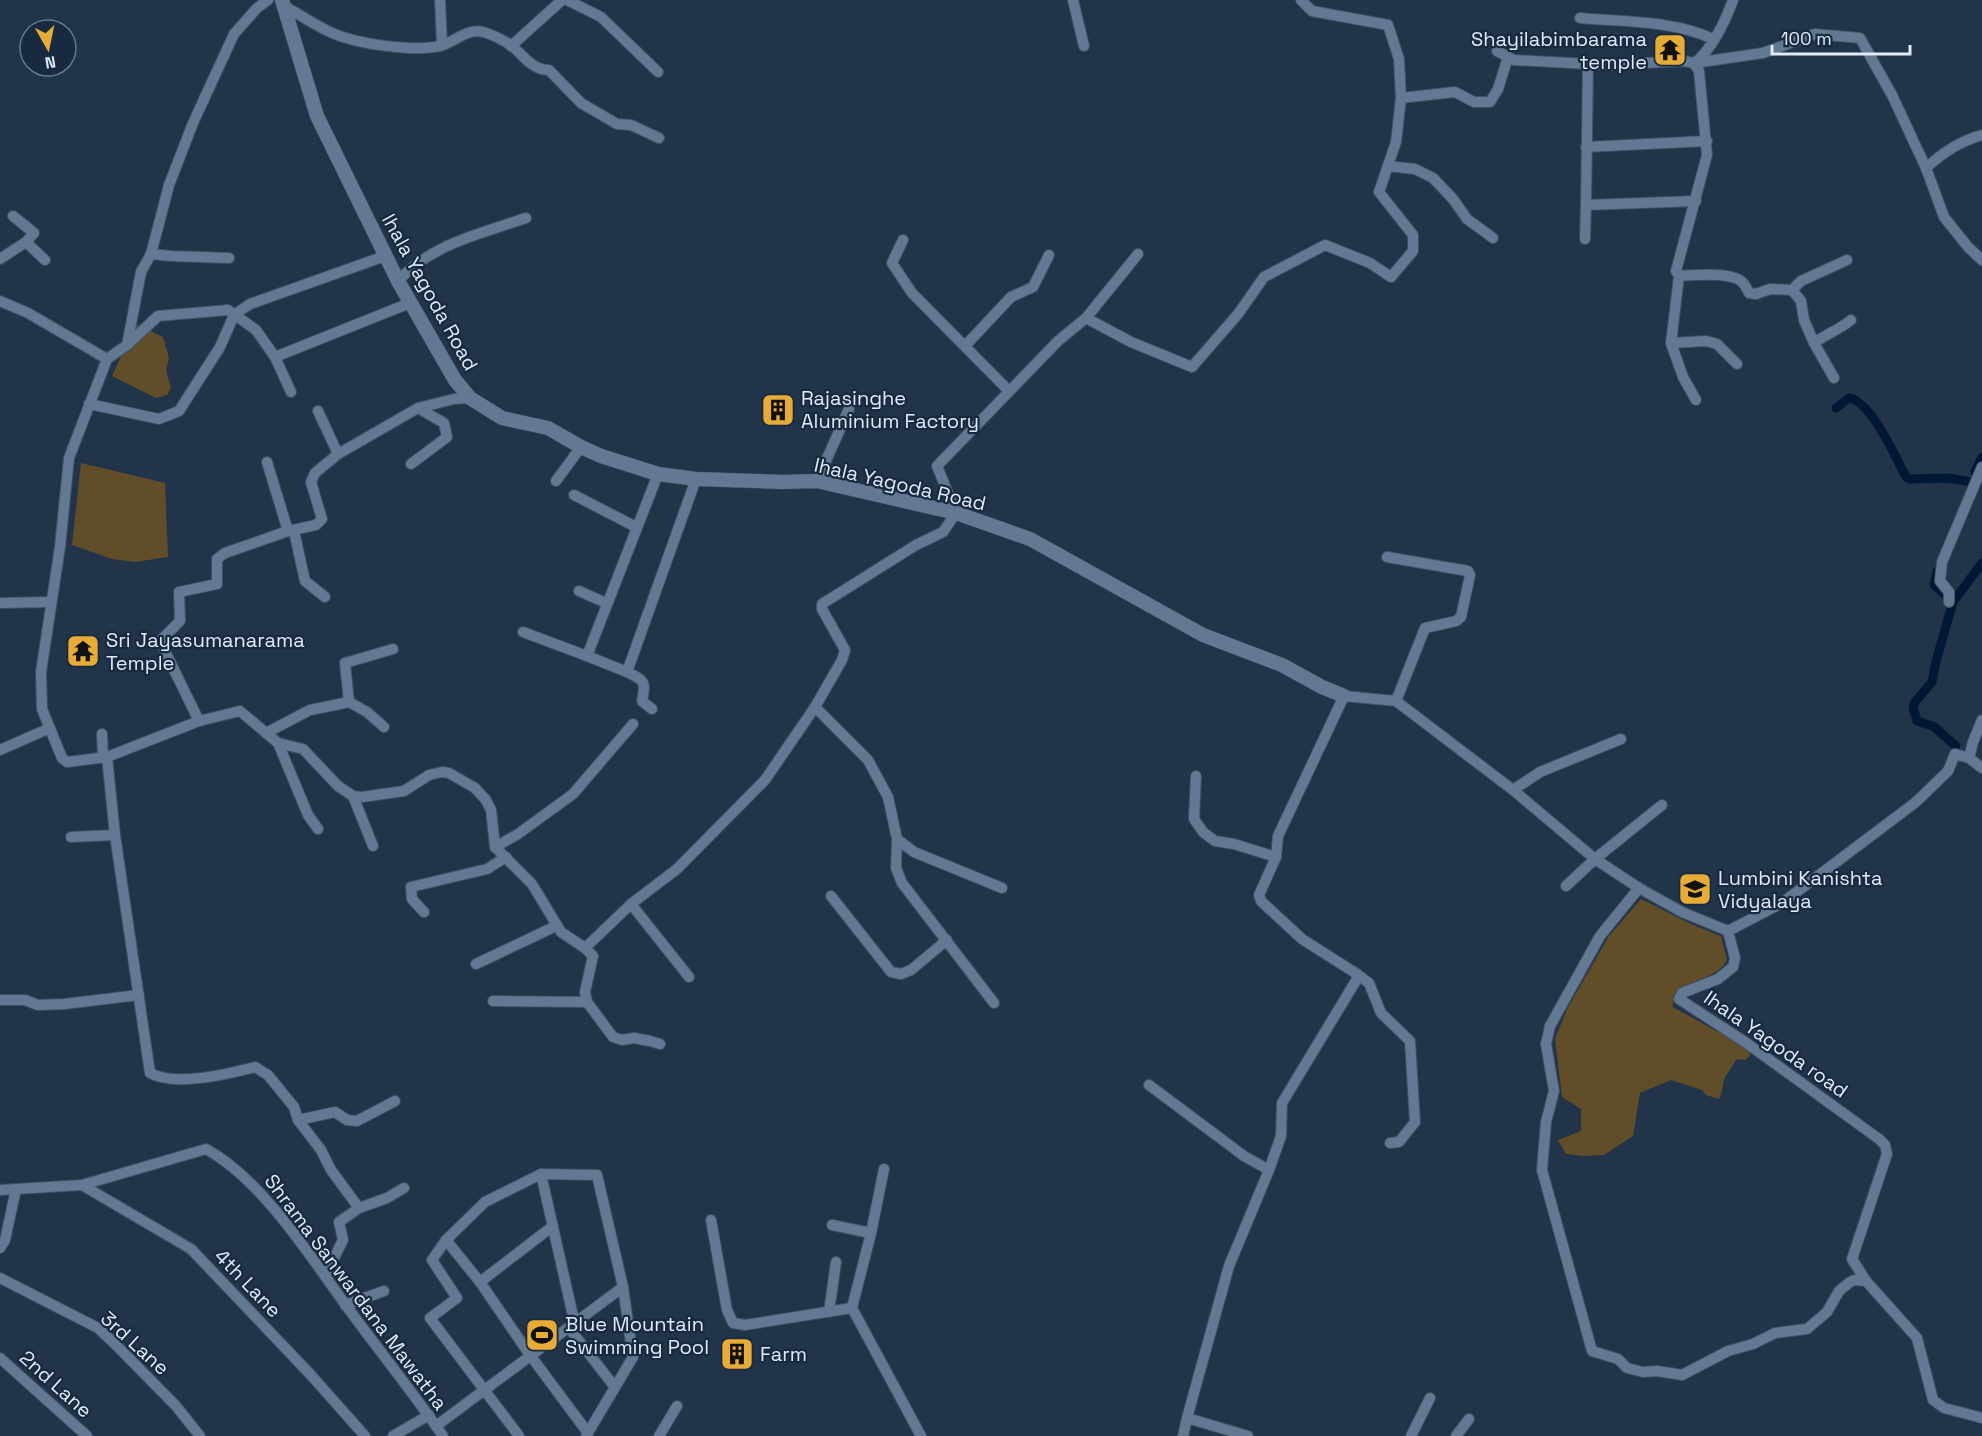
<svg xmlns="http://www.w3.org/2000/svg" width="1982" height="1436" font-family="'Space Grotesk',sans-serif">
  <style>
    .green { fill: #624d29 }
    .water { fill: #001834; stroke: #43576f; stroke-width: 1.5 }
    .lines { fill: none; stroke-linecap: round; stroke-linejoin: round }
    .canal { stroke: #001834; stroke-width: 9 }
    .street-casing { stroke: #415164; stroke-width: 12 }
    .secondary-casing { stroke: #415164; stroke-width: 15 }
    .street { stroke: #637892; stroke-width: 10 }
    .secondary { stroke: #637892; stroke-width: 14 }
    .labels { text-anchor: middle; stroke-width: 4.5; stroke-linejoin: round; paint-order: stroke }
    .poi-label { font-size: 20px; fill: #e0ebfa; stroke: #182a3f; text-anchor: start }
    .street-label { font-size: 20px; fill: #e0ebfa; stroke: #182a3f }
  </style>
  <rect width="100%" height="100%" fill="#21344a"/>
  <g class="green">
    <polygon points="136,324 163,337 169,358 166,370 171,388 167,395 156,398 112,376"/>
    <polygon points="81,463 165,483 168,557 135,562 112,559 72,545"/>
    <path d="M1641 899 1693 925 1721 936 1727 960C1715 981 1690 977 1673 996V1007L1747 1048 1750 1055 1745 1060 1737 1059C1733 1065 1728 1071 1725 1078 1722 1085 1723 1092 1719 1099L1706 1095 1702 1090 1671 1080 1640 1093 1633 1136 1604 1155 1583 1156 1566 1154 1558 1140 1581 1131V1109L1562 1097 1555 1039 1567 1009 1609 936Z"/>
  </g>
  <polygon class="water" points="548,1325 553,1332 537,1344 532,1338"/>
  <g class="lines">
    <g class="canal">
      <path d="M1836 408 1849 398C1871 401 1896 458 1906 477L1910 479 1948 478 1971 482"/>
      <polyline points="1975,472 1982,457"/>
      <polyline points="1937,571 1934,585 1949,598"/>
      <polyline points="1956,746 1933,726 1917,721 1913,707 1915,702 1932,682 1936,661 1953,602 1982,563"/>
    </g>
    <defs>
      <g id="street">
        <polyline points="268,0 257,8 234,34 193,123 169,185 151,254 141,272 127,345 107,359 69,458 60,547 41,672 42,709 62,758 67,762 107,757 199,721 240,711 278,743 303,749 338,786 353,796 362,797 404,791 429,775 442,772 449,773 475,788 486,800 491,810 495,847 532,884 561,932 585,948 593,956 585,992 587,1002 613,1037 622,1040 634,1038 650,1041 660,1044"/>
        <polyline points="440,0 442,45"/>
        <polyline points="567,0 601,17 658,72"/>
        <polyline points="1073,0 1084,46"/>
        <path d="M284 6C299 14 313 24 328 31 354 44 412 52 440 46 455 42 467 28 483 32 491 34 505 41 512 46 524 56 532 70 549 70L581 103 617 124 631 125 659 138"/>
        <path d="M1580 18C1623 22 1673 20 1713 39"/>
        <polyline points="511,46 562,0"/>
        <polyline points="1497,51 1514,60 1608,65 1684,61 1694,63 1763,53 1815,34 1860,38 1892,95 1926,168 1944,217 1968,247 1982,260"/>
        <polyline points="1588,63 1586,205 1696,201"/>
        <path d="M1694 63 1699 71 1707 155 1676 271 1679 276C1694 275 1729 272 1741 281 1745 284 1747 289 1749 293L1756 294 1770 289 1792 290 1801 301 1804 320 1814 343 1834 378"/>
        <path d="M1695 63C1712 48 1725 22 1733 0"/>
        <polyline points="1401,98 1455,92 1474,102 1490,102 1498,89 1508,57"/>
        <polyline points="1586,147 1707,141"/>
        <polyline points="1388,166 1415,169 1433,178 1453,199 1467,219 1493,238"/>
        <path d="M1926 168C1943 152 1960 141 1982 135"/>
        <polyline points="1585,239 1586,205"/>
        <polyline points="903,240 892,263 912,293 1009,391"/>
        <polyline points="26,242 45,260"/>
        <polyline points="151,254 171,256 229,258"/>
        <polyline points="0,259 26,242 34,233 13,216"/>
        <polyline points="1679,276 1671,343 1683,377 1696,400"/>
        <path d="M398 281C432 244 479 234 526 218"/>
        <polyline points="1792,290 1801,281 1847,260"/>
        <polyline points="0,301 28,313 107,359"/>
        <polyline points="1086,318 1131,342 1192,367 1238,314 1264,277 1325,245 1370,263 1391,277 1413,251 1413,235 1379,192 1396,142 1401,98 1399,59 1388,25 1312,11 1301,0"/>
        <polyline points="1671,343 1706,341 1717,344 1737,364"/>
        <path d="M1814 343C1826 334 1839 330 1851 320"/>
        <polyline points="127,345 158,316 228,310 256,330 275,357 291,392"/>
        <polyline points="965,346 1011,297 1033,287 1049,255"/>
        <polyline points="275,357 410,303"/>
        <polyline points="89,404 159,419 179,411 220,347 234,315 250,304 385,256"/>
        <polyline points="338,454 418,408 454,399 470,398"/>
        <polyline points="267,462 288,531"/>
        <polyline points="411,464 447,437 444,423 418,408"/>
        <polyline points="658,474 587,656 627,672 696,479"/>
        <polyline points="556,481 581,447"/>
        <polyline points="817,481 849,409"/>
        <polyline points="574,495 636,527"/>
        <polyline points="294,531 305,581 325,597"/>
        <polyline points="1387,557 1468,571 1470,575 1461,617 1456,621 1425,628 1396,701"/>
        <polyline points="579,591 606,603"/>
        <polyline points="1949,602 1949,592 1940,581 1942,562 1982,467"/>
        <polyline points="0,603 50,602"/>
        <polyline points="523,632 587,656"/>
        <path d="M627 672C645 681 646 681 642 701L652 709"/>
        <polyline points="349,702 345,663 393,649"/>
        <polyline points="815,707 868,760 888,797 897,839 914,852 1002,888"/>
        <polyline points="199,721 160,641 180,621 179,592 217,584 217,559 225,553 288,531 316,525 322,519 311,482 315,473 338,454 318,411"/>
        <polyline points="266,733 310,710 349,702 367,712 384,727"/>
        <polyline points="102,734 103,758"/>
        <polyline points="278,743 308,815 318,829"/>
        <polyline points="0,750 50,728"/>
        <path d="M107 757 115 835 150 1073C175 1087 227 1074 255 1067L268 1075 294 1107 298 1120 321 1150 331 1170 359 1208"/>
        <polyline points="1969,758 1973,742 1982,720"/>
        <polyline points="1196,776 1194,819 1203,832 1215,841 1234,844 1276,857"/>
        <polyline points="1513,790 1540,772 1621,739"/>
        <polyline points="353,796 373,846"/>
        <polyline points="71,837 115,835"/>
        <polyline points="897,839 896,868 902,883 994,1003"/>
        <polyline points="495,847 518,834 573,794 633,724"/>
        <polyline points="1566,886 1595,859 1662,805"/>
        <polyline points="1639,888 1600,936 1550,1026 1546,1044 1554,1091 1546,1122 1542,1170 1592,1351 1618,1359 1627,1368 1643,1372 1657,1371 1682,1375 1728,1351 1753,1344 1775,1333 1807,1329 1827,1312 1839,1291 1850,1282 1854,1280 1866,1281"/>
        <polyline points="831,896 891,972 901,974 911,970 947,940"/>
        <polyline points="631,904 689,977"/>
        <polyline points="424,912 412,899 411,887 487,869 506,857"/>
        <polyline points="1728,931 1782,903 1916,802 1948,771 1955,754 1969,758 1982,768"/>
        <polyline points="585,948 631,904 677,869 765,780 815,707 842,660 845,650 822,609 822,604 916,545 943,532 956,513 937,466 1058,341 1086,318 1138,254"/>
        <polyline points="476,964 556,926"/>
        <polyline points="1357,974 1369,983 1381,1013 1410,1041 1415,1122 1399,1142 1390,1143"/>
        <polyline points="0,1000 25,1000 38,1005 64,1004 139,995"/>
        <polyline points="493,1001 587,1002"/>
        <polyline points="1149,1085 1244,1156 1269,1170"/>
        <polyline points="298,1120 335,1112 347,1120 357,1121 395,1101"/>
        <polyline points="541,1174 575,1325"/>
        <polyline points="82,1185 191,1249 310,1374 365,1436"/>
        <path d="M0 1190 82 1185 206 1149C261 1179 308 1253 345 1304 377 1348 412 1391 443 1436"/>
        <polyline points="711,1220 727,1310 733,1323 745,1325 852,1308"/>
        <polyline points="832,1225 871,1233"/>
        <polyline points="446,1240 480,1282 530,1355 588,1433"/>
        <polyline points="0,1248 5,1240 16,1189"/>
        <polyline points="325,1276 343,1240 339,1222 359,1208 387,1198 404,1188"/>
        <polyline points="0,1278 98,1328 117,1346 176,1406 200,1436"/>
        <polyline points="480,1282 553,1226"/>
        <polyline points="345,1305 384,1291"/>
        <polyline points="852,1308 921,1436"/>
        <polyline points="852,1308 871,1233 884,1169"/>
        <polyline points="829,1312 836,1262"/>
        <polyline points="569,1328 614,1386"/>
        <polyline points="0,1358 87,1436"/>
        <polyline points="1187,1418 1229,1266 1269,1170 1281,1136 1282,1103 1357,979 1357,974 1302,939 1261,901 1259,895 1276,857 1278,836 1344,696 1396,701 1513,790 1595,859 1639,888 1682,912 1728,931 1735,958 1733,967 1718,979 1682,993 1679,999 1745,1042 1879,1139 1885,1145 1887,1154 1852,1259 1866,1281 1917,1338 1933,1400 1944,1408 1982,1418"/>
        <polyline points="436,1426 623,1287"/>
        <polyline points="393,1436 429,1415"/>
        <polyline points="519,1436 430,1318 457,1298 432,1260 446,1240 485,1202 541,1174 597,1175 623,1287 633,1357 586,1436"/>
        <polyline points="659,1436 677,1406"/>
        <polyline points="1183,1436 1187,1418 1248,1436"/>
        <polyline points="1411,1436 1430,1398"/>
        <polyline points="1456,1436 1469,1419"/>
      </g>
      <polyline id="secondary" points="282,0 317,116 398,281 455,380 470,398 502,418 548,428 581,447 601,456 658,474 696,479 783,482 817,481 956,513 1030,539 1203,635 1282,665 1322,687 1344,696"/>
    </defs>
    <use href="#street" class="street-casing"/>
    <use href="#secondary" class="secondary-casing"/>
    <use href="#street" class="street"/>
    <use href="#secondary" class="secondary"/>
  </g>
  <defs>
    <symbol id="temple-square" viewBox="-11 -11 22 22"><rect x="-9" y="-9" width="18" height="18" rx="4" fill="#e7ac37" stroke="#182a3f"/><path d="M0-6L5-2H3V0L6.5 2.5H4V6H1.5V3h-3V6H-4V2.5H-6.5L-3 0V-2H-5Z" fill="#111"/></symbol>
    <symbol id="building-square" viewBox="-11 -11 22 22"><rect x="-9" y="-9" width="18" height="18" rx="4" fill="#e7ac37" stroke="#182a3f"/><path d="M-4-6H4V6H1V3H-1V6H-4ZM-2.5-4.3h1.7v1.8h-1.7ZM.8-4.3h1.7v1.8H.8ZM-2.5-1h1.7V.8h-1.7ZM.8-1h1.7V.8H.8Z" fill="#111"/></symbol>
    <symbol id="school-square" viewBox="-11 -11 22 22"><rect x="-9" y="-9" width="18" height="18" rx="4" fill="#e7ac37" stroke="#182a3f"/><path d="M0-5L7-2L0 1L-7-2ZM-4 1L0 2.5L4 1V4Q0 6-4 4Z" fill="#111"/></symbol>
    <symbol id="stadium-square" viewBox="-11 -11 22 22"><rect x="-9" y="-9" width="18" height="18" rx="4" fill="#e7ac37" stroke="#182a3f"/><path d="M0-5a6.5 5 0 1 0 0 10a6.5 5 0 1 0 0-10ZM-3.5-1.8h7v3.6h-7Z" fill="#111"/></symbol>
  </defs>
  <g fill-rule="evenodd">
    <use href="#temple-square" x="1651" y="31" width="38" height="38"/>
    <use href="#building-square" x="759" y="391" width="38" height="38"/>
    <use href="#temple-square" x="64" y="632" width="38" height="38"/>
    <use href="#school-square" x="1676" y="870" width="38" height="38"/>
    <use href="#stadium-square" x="523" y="1316" width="38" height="38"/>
    <use href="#building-square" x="718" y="1335" width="38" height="38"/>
  </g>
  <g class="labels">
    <g class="poi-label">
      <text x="1647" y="46" text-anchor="end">Shayilabimbarama<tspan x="1647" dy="23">temple</tspan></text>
      <text x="801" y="405">Rajasinghe<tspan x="801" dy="23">Aluminium Factory</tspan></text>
      <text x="106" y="647">Sri Jayasumanarama<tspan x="106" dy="23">Temple</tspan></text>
      <text x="1718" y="885">Lumbini Kanishta<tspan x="1718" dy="23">Vidyalaya</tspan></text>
      <text x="565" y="1331">Blue Mountain<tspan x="565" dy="23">Swimming Pool</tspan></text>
      <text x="760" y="1361">Farm</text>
    </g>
    <g class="street-label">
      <text transform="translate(430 292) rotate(61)" y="7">Ihala Yagoda Road</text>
      <text transform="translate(900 484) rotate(13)" y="7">Ihala Yagoda Road</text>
      <text transform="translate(1776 1044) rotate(35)" y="7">Ihala Yagoda road</text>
      <text transform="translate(248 1283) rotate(46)" y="7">4th Lane</text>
      <text transform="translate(356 1292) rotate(53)" y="7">Shrama Sanwardana Mawatha</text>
      <text transform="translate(135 1343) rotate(42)" y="7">3rd Lane</text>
      <text transform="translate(56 1384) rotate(42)" y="7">2nd Lane</text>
    </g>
  </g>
  <g transform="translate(48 48) rotate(171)"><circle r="28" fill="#182a3f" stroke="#68778a" stroke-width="1.5"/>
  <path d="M0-4.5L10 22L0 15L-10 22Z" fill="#e7ac37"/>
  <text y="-9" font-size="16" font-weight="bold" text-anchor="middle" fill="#e0ebfa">N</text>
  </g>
  <path d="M1772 45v9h138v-9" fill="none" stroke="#e0ebfa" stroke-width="3"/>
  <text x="1781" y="45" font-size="18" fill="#e0ebfa" stroke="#182a3f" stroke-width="4.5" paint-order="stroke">100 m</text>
</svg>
